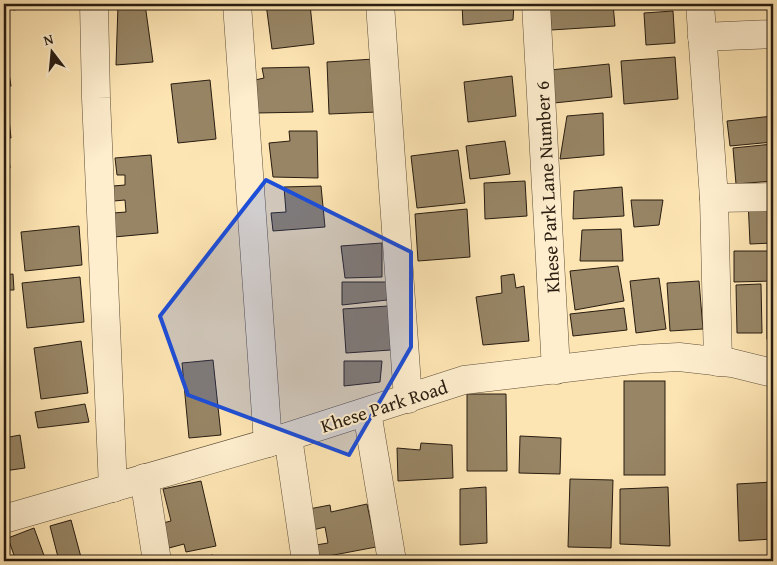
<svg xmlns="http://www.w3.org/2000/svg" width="777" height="565" font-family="'Gentium Book Plus',serif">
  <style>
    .building { fill: #978565; stroke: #281c10 }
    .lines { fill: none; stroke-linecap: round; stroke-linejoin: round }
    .minor-casing { stroke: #5d4e39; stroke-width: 29 }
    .minor { stroke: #feeece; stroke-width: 28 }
    .marked { fill: #1d4ed8; fill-opacity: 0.2; stroke: #1d4ed8; stroke-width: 4; stroke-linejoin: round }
    .labels { text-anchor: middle; stroke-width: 4; stroke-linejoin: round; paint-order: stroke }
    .street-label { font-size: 19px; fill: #281c10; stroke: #feeece }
  </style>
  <rect width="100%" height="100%" fill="#fde5b3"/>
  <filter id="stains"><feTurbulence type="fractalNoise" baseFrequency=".004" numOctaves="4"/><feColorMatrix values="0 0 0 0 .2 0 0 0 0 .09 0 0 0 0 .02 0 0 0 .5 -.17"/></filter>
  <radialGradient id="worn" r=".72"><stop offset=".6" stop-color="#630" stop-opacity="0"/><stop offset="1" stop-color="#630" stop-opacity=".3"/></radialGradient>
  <g class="building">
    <polygon points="12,4 56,4 13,10"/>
    <polygon points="145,4 153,62 116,65 118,5"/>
    <polygon points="266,4 310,4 314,44 272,49"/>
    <polygon points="462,4 514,4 513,20 463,25"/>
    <polygon points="550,4 613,4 615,26 551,30"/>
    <polygon points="673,11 675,43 646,45 644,13"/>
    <polygon points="4,42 11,86 4,87"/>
    <polygon points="675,57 678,99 624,104 621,61"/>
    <polygon points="374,59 377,112 329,114 327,62"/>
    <polygon points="609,64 612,97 554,103 550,70"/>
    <polygon points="309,67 313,112 256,113 255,80 264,78 262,68"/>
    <polygon points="512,76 516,116 468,122 464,82"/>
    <polygon points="210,80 216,139 178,143 171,84"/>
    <polygon points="8,110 11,138 4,138 4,111"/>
    <polygon points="603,113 604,155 560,159 567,116"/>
    <polygon points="773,116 773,142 730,146 727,121"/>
    <polygon points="289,131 317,131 318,178 273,177 269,143 290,141"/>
    <polygon points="4,140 7,140 10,168 4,168"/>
    <polygon points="505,141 510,174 470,179 466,146"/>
    <polygon points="773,144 773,181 736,184 733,148"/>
    <polygon points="458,150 465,203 417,208 411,156"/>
    <polygon points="151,155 158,233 103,238 101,214 126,212 125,200 114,201 113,186 125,185 125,175 117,175 115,158"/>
    <polygon points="525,181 527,216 485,219 484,183"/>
    <polygon points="321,186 325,227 273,231 271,213 286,212 284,187"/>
    <polygon points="622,187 624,216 573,219 574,191"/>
    <polygon points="773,199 773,243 750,244 748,200"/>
    <polygon points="631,200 663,200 659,225 634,227"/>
    <polygon points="467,209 470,257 418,261 415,214"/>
    <polygon points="79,226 82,265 25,271 21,232"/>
    <polygon points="621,229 623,261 580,261 582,230"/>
    <polygon points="382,243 382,277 345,278 341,246"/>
    <polygon points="734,251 773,251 773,281 734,282"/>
    <polygon points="618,266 624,301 575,310 570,271"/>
    <polygon points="13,274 14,290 4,290 4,275"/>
    <polygon points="514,274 516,288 524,286 529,341 483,345 476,297 502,293 501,276"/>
    <polygon points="80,277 84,322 27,328 22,283"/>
    <polygon points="659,278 666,329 636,333 630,281"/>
    <polygon points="699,281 703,329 670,331 667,283"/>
    <polygon points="342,282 387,282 387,300 342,305"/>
    <rect x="767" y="283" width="6" height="56"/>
    <polygon points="761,284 762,333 737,333 736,285"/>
    <polygon points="388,306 391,350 346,353 343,309"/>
    <polygon points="624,308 627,330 573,336 570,314"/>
    <polygon points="81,341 88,393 41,399 34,348"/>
    <polygon points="213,360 221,435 189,438 182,363"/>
    <polygon points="344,361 382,361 380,382 344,386"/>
    <rect x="624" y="381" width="41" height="94"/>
    <polygon points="467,394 506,394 507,471 467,471"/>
    <polygon points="85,404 89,422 38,428 35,412"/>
    <polygon points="20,435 25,468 4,471 4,438"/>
    <polygon points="520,436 561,438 560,474 519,473"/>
    <polygon points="421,443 452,445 453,478 398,481 397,448 420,450"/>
    <polygon points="570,479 613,480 611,548 568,547"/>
    <polygon points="201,481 216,546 186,552 184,544 169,548 163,523 171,521 163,489"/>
    <polygon points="773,482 773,539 739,541 737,484"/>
    <polygon points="486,487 487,543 460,545 460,489"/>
    <polygon points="668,487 670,546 620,544 620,489"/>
    <polygon points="367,504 376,547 318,558 316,545 328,543 325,527 313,530 309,509 330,505 331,512"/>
    <polygon points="71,520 82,561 59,561 50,526"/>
    <polygon points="34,528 46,561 16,561 8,538"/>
    <polygon points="213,555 214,561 181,561"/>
    <polygon points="372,557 373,561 347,561"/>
  </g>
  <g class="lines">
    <defs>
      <g id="minor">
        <polyline points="94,4 96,98 113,488"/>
        <polyline points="237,4 268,443"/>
        <polyline points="380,4 408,399"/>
        <polyline points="536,4 556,370"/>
        <polyline points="700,4 714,198 718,362"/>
        <polyline points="702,37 773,34"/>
        <polyline points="714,198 773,197"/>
        <polyline points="367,412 392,561"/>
        <polyline points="288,437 306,561"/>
        <polyline points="144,478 157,561"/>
        <polyline points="4,519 268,443 464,380 641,359 679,357 732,363 773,373"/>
      </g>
    </defs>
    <use href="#minor" class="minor-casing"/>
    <use href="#minor" class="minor"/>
  </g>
  <path class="marked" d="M266 180 411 252V347L349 455 188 395 160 316Z"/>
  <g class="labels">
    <g class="street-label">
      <text transform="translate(547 187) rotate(-93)" y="7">Khese Park Lane Number 6</text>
      <text transform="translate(384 406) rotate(-18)" y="7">Khese Park Road</text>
    </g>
  </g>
  <rect width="777" height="565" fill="none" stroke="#fde5b3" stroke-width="20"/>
  <rect x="5" y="5" width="767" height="555" fill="none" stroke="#281c10" stroke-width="2.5"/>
  <rect x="10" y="10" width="757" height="545" fill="none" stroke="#281c10"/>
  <g transform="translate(52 52) rotate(344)" stroke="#feeece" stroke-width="4" paint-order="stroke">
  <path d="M0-4L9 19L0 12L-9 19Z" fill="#281c10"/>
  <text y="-8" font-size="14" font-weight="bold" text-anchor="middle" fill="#281c10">N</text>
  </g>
  <rect width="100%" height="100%" filter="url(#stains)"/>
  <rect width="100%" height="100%" fill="url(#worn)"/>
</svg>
